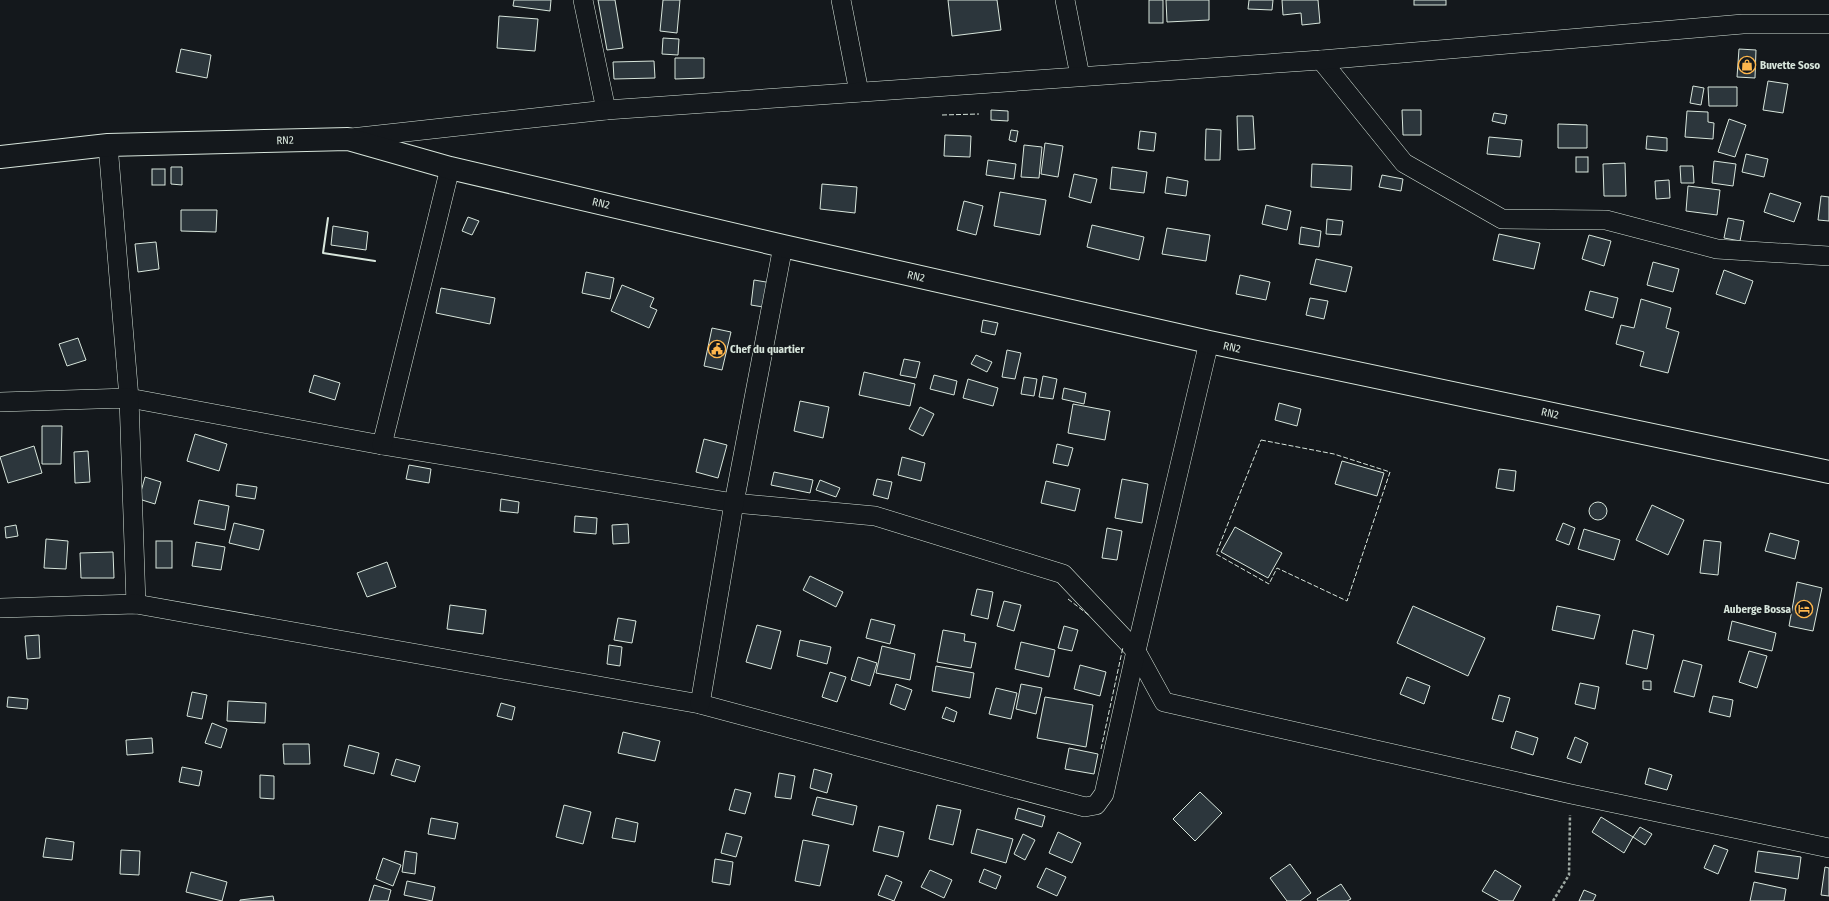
<svg xmlns="http://www.w3.org/2000/svg" width="1829" height="901" font-family="'Fira Sans Condensed',sans-serif">
  <style>
    .building { fill: #2c363c; stroke: #d8e6dc }
    .lines { fill: none; stroke-linecap: round; stroke-linejoin: round }
    .street-casing { stroke: #d8e6dc; stroke-width: 20 }
    .primary-casing { stroke: #d8e6dc; stroke-width: 24 }
    .path { stroke: #9da8a2; stroke-width: 2.5; stroke-dasharray: 3 2; stroke-linecap: butt }
    .street { stroke: #14181c; stroke-width: 19 }
    .primary { stroke: #14181c; stroke-width: 22 }
    .fence { stroke: #d8e6dc; stroke-width: 1; stroke-dasharray: 5 2; stroke-linecap: butt }
    .wall { stroke: #d8e6dc; stroke-width: 2 }
    .labels { text-anchor: middle; stroke-width: 3; stroke-linejoin: round; paint-order: stroke }
    .poi-label { font-size: 11px; font-weight: bold; fill: #d8e6dc; stroke: #14181c; text-anchor: start }
    .street-label { font-size: 11px; fill: #d8e6dc; stroke: #14181c }
  </style>
  <rect width="100%" height="100%" fill="#14181c"/>
  <g class="building">
    <polygon points="514,0 551,0 550,11 513,6"/>
    <polygon points="598,0 615,0 623,48 607,50"/>
    <polygon points="663,0 680,0 677,33 660,31"/>
    <polygon points="948,0 997,0 1001,30 952,36"/>
    <rect x="1149" y="0" width="14" height="23"/>
    <polygon points="1166,0 1209,0 1209,20 1167,22"/>
    <polygon points="1249,0 1273,0 1272,10 1248,9"/>
    <polygon points="1282,0 1318,0 1320,23 1302,25 1301,13 1283,15"/>
    <rect x="1414" y="0" width="32" height="5"/>
    <polygon points="499,16 538,19 535,51 497,48"/>
    <polygon points="663,38 679,39 678,55 662,54"/>
    <polygon points="181,49 211,55 207,78 176,72"/>
    <polygon points="1739,49 1756,50 1755,78 1737,77"/>
    <polygon points="675,58 704,58 704,78 675,79"/>
    <polygon points="654,61 655,78 614,79 613,62"/>
    <polygon points="1768,81 1788,84 1783,113 1763,110"/>
    <polygon points="1693,86 1704,88 1701,105 1690,103"/>
    <polygon points="1708,87 1737,87 1737,106 1709,106"/>
    <polygon points="991,110 1008,111 1008,121 991,120"/>
    <polygon points="1402,110 1421,110 1421,135 1403,135"/>
    <polygon points="1687,111 1708,112 1708,122 1714,123 1713,139 1685,137"/>
    <polygon points="1494,113 1507,115 1505,124 1492,121"/>
    <polygon points="1237,116 1253,116 1255,149 1238,150"/>
    <polygon points="1729,119 1746,125 1735,157 1718,152"/>
    <polygon points="1558,124 1587,125 1587,148 1558,148"/>
    <polygon points="1206,129 1221,130 1220,160 1205,160"/>
    <polygon points="1011,130 1018,131 1016,142 1009,140"/>
    <polygon points="1140,131 1156,133 1154,151 1138,149"/>
    <polygon points="945,135 971,136 970,157 944,156"/>
    <polygon points="1647,136 1667,138 1667,151 1646,149"/>
    <polygon points="1489,137 1522,140 1520,157 1487,154"/>
    <polygon points="1045,143 1063,146 1058,177 1041,174"/>
    <polygon points="1024,145 1042,147 1039,178 1021,177"/>
    <polygon points="1746,154 1768,159 1764,177 1742,172"/>
    <rect x="1576" y="157" width="12" height="15"/>
    <polygon points="988,160 1016,164 1014,179 986,175"/>
    <polygon points="1714,161 1736,164 1733,186 1712,183"/>
    <polygon points="1625,163 1626,196 1604,196 1603,164"/>
    <polygon points="1312,164 1352,166 1351,190 1311,187"/>
    <polygon points="1680,166 1693,166 1694,183 1681,183"/>
    <polygon points="171,167 182,167 182,185 171,184"/>
    <polygon points="1112,167 1147,172 1144,193 1110,189"/>
    <rect x="152" y="169" width="13" height="16"/>
    <polygon points="1074,174 1097,179 1091,203 1069,197"/>
    <polygon points="1382,175 1403,179 1401,191 1379,187"/>
    <polygon points="1167,177 1188,181 1186,196 1165,193"/>
    <polygon points="1669,180 1670,198 1656,199 1655,181"/>
    <polygon points="822,184 857,187 855,213 820,209"/>
    <polygon points="1688,186 1720,190 1717,215 1686,211"/>
    <polygon points="1000,192 1046,200 1040,235 994,226"/>
    <polygon points="1770,193 1801,203 1794,222 1764,212"/>
    <polygon points="1821,196 1829,197 1829,221 1818,220"/>
    <polygon points="964,201 983,206 976,235 957,230"/>
    <polygon points="1266,205 1291,211 1287,230 1262,224"/>
    <polygon points="181,210 217,210 216,232 181,231"/>
    <polygon points="468,217 479,221 472,235 462,231"/>
    <polygon points="1728,218 1744,221 1740,241 1724,238"/>
    <polygon points="1327,219 1343,221 1341,235 1326,234"/>
    <polygon points="1092,225 1144,237 1139,260 1087,247"/>
    <polygon points="333,226 368,232 366,250 331,245"/>
    <polygon points="1301,227 1321,231 1319,247 1299,244"/>
    <polygon points="1167,228 1210,235 1206,261 1162,254"/>
    <polygon points="1499,234 1540,243 1534,269 1493,260"/>
    <polygon points="1589,235 1611,241 1604,266 1582,259"/>
    <polygon points="156,242 159,269 138,272 135,244"/>
    <polygon points="1316,259 1352,267 1346,292 1310,284"/>
    <polygon points="1653,262 1679,269 1673,292 1647,285"/>
    <polygon points="1724,270 1753,281 1745,304 1716,294"/>
    <polygon points="586,272 614,278 610,299 582,293"/>
    <polygon points="1240,275 1270,282 1266,300 1236,294"/>
    <polygon points="754,280 772,283 769,308 751,305"/>
    <polygon points="622,285 654,298 650,307 657,310 649,328 611,311"/>
    <polygon points="441,288 495,298 490,324 436,313"/>
    <polygon points="1590,291 1618,298 1613,318 1585,310"/>
    <polygon points="1310,298 1328,301 1324,319 1306,315"/>
    <polygon points="1641,299 1671,308 1666,328 1679,332 1668,373 1640,366 1644,352 1616,344 1621,325 1634,328"/>
    <polygon points="983,320 998,323 995,335 981,332"/>
    <polygon points="712,328 731,332 722,370 704,366"/>
    <polygon points="78,338 86,360 67,366 59,344"/>
    <polygon points="1007,350 1021,353 1015,379 1002,377"/>
    <polygon points="976,355 992,362 987,372 971,364"/>
    <polygon points="904,359 920,362 916,378 900,375"/>
    <polygon points="864,372 915,384 910,406 859,395"/>
    <polygon points="314,375 340,383 335,400 309,392"/>
    <polygon points="934,375 957,381 954,395 930,389"/>
    <polygon points="1043,376 1057,379 1053,399 1039,397"/>
    <polygon points="1024,377 1037,379 1034,396 1021,394"/>
    <polygon points="968,379 998,388 993,406 963,398"/>
    <polygon points="1064,388 1086,393 1084,404 1062,399"/>
    <polygon points="800,401 829,407 823,438 794,431"/>
    <polygon points="1279,403 1301,409 1297,426 1275,420"/>
    <polygon points="1073,404 1110,411 1105,440 1068,433"/>
    <polygon points="920,407 934,414 923,436 909,429"/>
    <polygon points="42,426 62,426 61,464 42,464"/>
    <polygon points="195,434 227,444 219,471 187,461"/>
    <polygon points="704,439 727,445 718,478 696,472"/>
    <polygon points="1057,444 1073,448 1068,466 1053,463"/>
    <polygon points="34,446 42,473 8,483 0,457"/>
    <polygon points="88,451 90,482 75,483 74,452"/>
    <polygon points="902,457 925,463 921,481 898,475"/>
    <polygon points="1342,461 1384,473 1377,496 1335,484"/>
    <polygon points="409,465 431,469 429,483 406,479"/>
    <polygon points="1499,469 1516,471 1514,491 1496,488"/>
    <polygon points="774,472 813,480 810,493 771,485"/>
    <polygon points="145,477 161,482 155,504 139,499"/>
    <polygon points="877,479 892,482 888,499 873,495"/>
    <polygon points="1122,479 1148,484 1142,523 1115,518"/>
    <polygon points="820,480 840,488 836,497 816,490"/>
    <polygon points="1046,481 1080,489 1075,511 1041,503"/>
    <polygon points="237,484 257,487 255,499 236,496"/>
    <polygon points="501,499 519,502 518,513 500,511"/>
    <polygon points="199,500 229,506 225,530 194,524"/>
    <circle cx="1598" cy="511" r="9"/>
    <polygon points="1652,505 1684,520 1668,555 1636,540"/>
    <polygon points="575,516 597,518 596,534 574,532"/>
    <polygon points="234,523 264,530 259,550 229,543"/>
    <polygon points="1563,523 1575,528 1569,545 1556,540"/>
    <polygon points="628,524 629,543 613,544 612,525"/>
    <polygon points="16,525 18,536 6,538 5,527"/>
    <polygon points="1235,527 1282,553 1268,578 1221,552"/>
    <polygon points="1107,528 1122,531 1117,560 1102,558"/>
    <polygon points="1584,529 1620,540 1614,560 1578,549"/>
    <polygon points="1770,533 1799,541 1795,559 1765,551"/>
    <polygon points="46,539 68,541 66,569 44,568"/>
    <polygon points="1704,540 1721,542 1718,575 1700,573"/>
    <rect x="156" y="541" width="16" height="27"/>
    <polygon points="196,542 225,547 221,570 192,566"/>
    <polygon points="113,552 114,578 81,578 80,553"/>
    <polygon points="387,562 396,587 367,597 357,573"/>
    <polygon points="810,576 843,592 836,607 803,590"/>
    <polygon points="1797,582 1822,588 1813,631 1789,626"/>
    <polygon points="977,589 993,592 988,619 971,615"/>
    <polygon points="1004,601 1021,605 1014,631 997,626"/>
    <polygon points="450,605 486,610 483,634 447,629"/>
    <polygon points="1413,606 1485,638 1468,676 1397,643"/>
    <polygon points="1557,606 1600,615 1594,639 1552,630"/>
    <polygon points="618,618 636,621 632,643 614,640"/>
    <polygon points="871,619 895,625 890,644 866,638"/>
    <polygon points="1732,621 1776,633 1772,651 1728,640"/>
    <polygon points="757,625 781,631 771,669 746,662"/>
    <polygon points="1064,626 1078,630 1072,651 1058,648"/>
    <polygon points="943,630 965,634 964,641 976,643 971,668 937,662"/>
    <polygon points="1633,630 1654,635 1647,669 1626,664"/>
    <polygon points="39,635 40,658 27,659 25,636"/>
    <polygon points="800,640 831,647 827,664 797,656"/>
    <polygon points="1021,642 1055,650 1049,677 1015,669"/>
    <polygon points="609,645 622,647 620,666 607,664"/>
    <polygon points="882,646 915,654 910,680 876,673"/>
    <polygon points="1749,651 1767,656 1757,688 1739,682"/>
    <polygon points="858,657 877,663 870,686 851,680"/>
    <polygon points="1683,660 1702,665 1694,697 1674,692"/>
    <polygon points="1080,665 1106,672 1100,696 1074,689"/>
    <polygon points="936,666 974,673 970,698 932,691"/>
    <polygon points="830,672 846,677 837,702 822,697"/>
    <polygon points="1407,677 1430,686 1424,704 1400,694"/>
    <polygon points="1643,681 1651,681 1651,690 1643,689"/>
    <polygon points="1580,683 1599,687 1595,709 1575,704"/>
    <polygon points="896,684 912,690 905,710 890,704"/>
    <polygon points="1021,684 1042,688 1036,714 1016,709"/>
    <polygon points="996,688 1017,693 1011,719 989,714"/>
    <polygon points="192,692 207,695 202,719 187,716"/>
    <polygon points="1499,695 1510,698 1503,722 1492,719"/>
    <polygon points="1713,696 1733,700 1730,717 1709,712"/>
    <polygon points="8,697 28,699 27,709 7,707"/>
    <polygon points="1045,697 1093,705 1086,747 1037,738"/>
    <polygon points="228,701 266,703 265,723 227,721"/>
    <polygon points="501,703 515,707 512,720 497,716"/>
    <polygon points="946,707 957,712 954,722 942,718"/>
    <polygon points="212,723 227,729 221,748 205,743"/>
    <polygon points="1516,731 1538,738 1533,755 1511,748"/>
    <polygon points="623,732 660,741 655,761 618,753"/>
    <polygon points="1575,737 1588,743 1581,763 1567,758"/>
    <polygon points="152,738 153,753 127,755 126,740"/>
    <polygon points="283,744 309,744 310,764 284,764"/>
    <polygon points="349,745 379,753 374,774 344,766"/>
    <polygon points="1069,748 1098,754 1094,774 1065,769"/>
    <polygon points="396,759 420,766 415,782 391,775"/>
    <polygon points="182,767 202,771 199,786 179,782"/>
    <polygon points="1649,768 1672,775 1667,790 1645,784"/>
    <polygon points="814,769 832,774 827,793 810,788"/>
    <polygon points="779,773 795,776 791,799 775,797"/>
    <polygon points="260,775 274,776 274,799 260,798"/>
    <polygon points="735,789 751,793 745,814 729,810"/>
    <polygon points="1200,792 1222,813 1195,841 1173,819"/>
    <polygon points="817,797 857,806 853,825 812,815"/>
    <polygon points="564,805 591,812 583,844 556,837"/>
    <polygon points="937,805 961,810 953,845 929,839"/>
    <polygon points="1018,808 1045,816 1042,827 1015,819"/>
    <polygon points="1601,817 1633,837 1624,853 1592,832"/>
    <polygon points="431,818 458,823 455,839 428,834"/>
    <polygon points="616,818 638,823 635,842 612,838"/>
    <polygon points="879,826 904,832 898,857 873,851"/>
    <polygon points="1640,827 1652,834 1645,845 1633,837"/>
    <polygon points="977,829 1013,839 1006,863 971,853"/>
    <polygon points="1058,832 1081,843 1072,863 1049,853"/>
    <polygon points="726,833 742,837 736,857 721,853"/>
    <polygon points="1023,834 1035,840 1025,860 1014,854"/>
    <polygon points="46,838 74,842 72,860 43,857"/>
    <polygon points="803,840 829,845 820,886 795,881"/>
    <polygon points="1714,845 1728,850 1718,874 1704,868"/>
    <polygon points="121,850 140,851 139,875 120,874"/>
    <polygon points="405,851 417,853 415,874 402,872"/>
    <polygon points="1758,851 1801,857 1798,879 1755,872"/>
    <polygon points="383,858 401,865 393,886 376,879"/>
    <polygon points="715,859 733,862 730,885 712,882"/>
    <polygon points="1290,864 1311,893 1300,901 1287,901 1270,878"/>
    <polygon points="1825,867 1829,868 1829,896 1821,895"/>
    <polygon points="1046,868 1066,877 1057,896 1037,887"/>
    <polygon points="984,869 1001,876 996,889 979,882"/>
    <polygon points="930,870 952,880 944,898 921,887"/>
    <polygon points="1495,870 1521,886 1513,901 1500,901 1482,891"/>
    <polygon points="191,872 227,882 222,901 186,892"/>
    <polygon points="886,875 902,882 894,901 878,895"/>
    <polygon points="407,881 435,887 432,901 404,895"/>
    <polygon points="1754,882 1786,889 1784,901 1750,901"/>
    <polygon points="1341,884 1351,899 1347,901 1318,901 1317,899"/>
    <polygon points="374,885 391,890 388,901 369,901"/>
    <polygon points="1584,890 1596,895 1593,901 1579,901"/>
    <polygon points="273,896 274,901 240,901 240,900"/>
  </g>
  <g class="lines">
    <defs>
      <g id="street">
        <polyline points="583,0 606,110"/>
        <polyline points="841,0 859,92"/>
        <polyline points="1065,0 1080,76"/>
        <polyline points="1321,60 1404,163 1502,219 1606,220 1717,249 1829,256"/>
        <polyline points="351,138 606,110 1321,60 1743,24 1829,24"/>
        <polyline points="108,145 129,398 382,445 734,503 875,516 1063,574 1136,651 1164,702 1571,794 1829,848"/>
        <polyline points="0,402 129,398 136,604"/>
        <polyline points="382,445 450,168"/>
        <polyline points="0,608 136,604 700,704 1085,807 1096,805 1104,794 1136,651 1209,342"/>
        <polyline points="700,704 734,503 783,246"/>
      </g>
      <polyline id="primary" points="0,157 108,145 348,139 450,168 783,246 1209,342 1829,472"/>
    </defs>
    <use href="#street" class="street-casing"/>
    <use href="#primary" class="primary-casing"/>
    <polyline class="path" points="1553,901 1569,875 1570,815"/>
    <use href="#street" class="street"/>
    <use href="#primary" class="primary"/>
    <g class="fence">
      <polyline points="942,115 979,114"/>
      <polygon points="1261,440 1334,454 1390,472 1347,601 1277,568 1269,584 1216,554"/>
      <polyline points="1068,599 1090,616"/>
      <polyline points="1101,749 1123,647"/>
    </g>
    <polyline class="wall" points="328,218 323,253 375,261"/>
  </g>
  <defs>
    <symbol id="shop-ring" viewBox="-11 -11 22 22"><circle r="9.5" fill="#14181c" stroke="#ffb74d" stroke-width="1.5"/><path d="M-5-2.5h2.3a2.7 3.5 0 0 1 5.4 0H5L5.5 6h-11ZM-1.5-2.5h3a1.5 2.3 0 0 0-3 0Z" fill="#ffb74d"/></symbol>
    <symbol id="civic-ring" viewBox="-11 -11 22 22"><circle r="9.5" fill="#14181c" stroke="#ffb74d" stroke-width="1.5"/><path d="M-.6-6.5H3V-4.5H.6V-3L4-1V1h2V6H-6V1h2V-1L-.6-3ZM-1.2 2.5V6h2.4V2.5Z" fill="#ffb74d"/></symbol>
    <symbol id="hotel-ring" viewBox="-11 -11 22 22"><circle r="9.5" fill="#14181c" stroke="#ffb74d" stroke-width="1.5"/><path d="M-6-4.5h1.5V1H6V5H4.5V3h-9V5H-6ZM-4 0a1.8 1.8 0 1 1 3.6 0ZM.5 0V-2.5h3Q6-2.5 6 0Z" fill="#ffb74d"/></symbol>
  </defs>
  <g fill-rule="evenodd">
    <use href="#shop-ring" x="1737" y="55" width="20" height="20"/>
    <use href="#civic-ring" x="707" y="339" width="20" height="20"/>
    <use href="#hotel-ring" x="1794" y="599" width="20" height="20"/>
  </g>
  <g class="labels">
    <g class="poi-label">
      <text x="1760" y="69">Buvette Soso</text>
      <text x="730" y="353">Chef du quartier</text>
      <text x="1791" y="613" text-anchor="end">Auberge Bossa</text>
    </g>
    <g class="street-label">
      <text transform="translate(285 140) rotate(-2)" y="4">RN2</text>
      <text transform="translate(601 203) rotate(13)" y="4">RN2</text>
      <text transform="translate(916 276) rotate(13)" y="4">RN2</text>
      <text transform="translate(1232 347) rotate(12)" y="4">RN2</text>
      <text transform="translate(1550 413) rotate(12)" y="4">RN2</text>
    </g>
  </g>
</svg>
